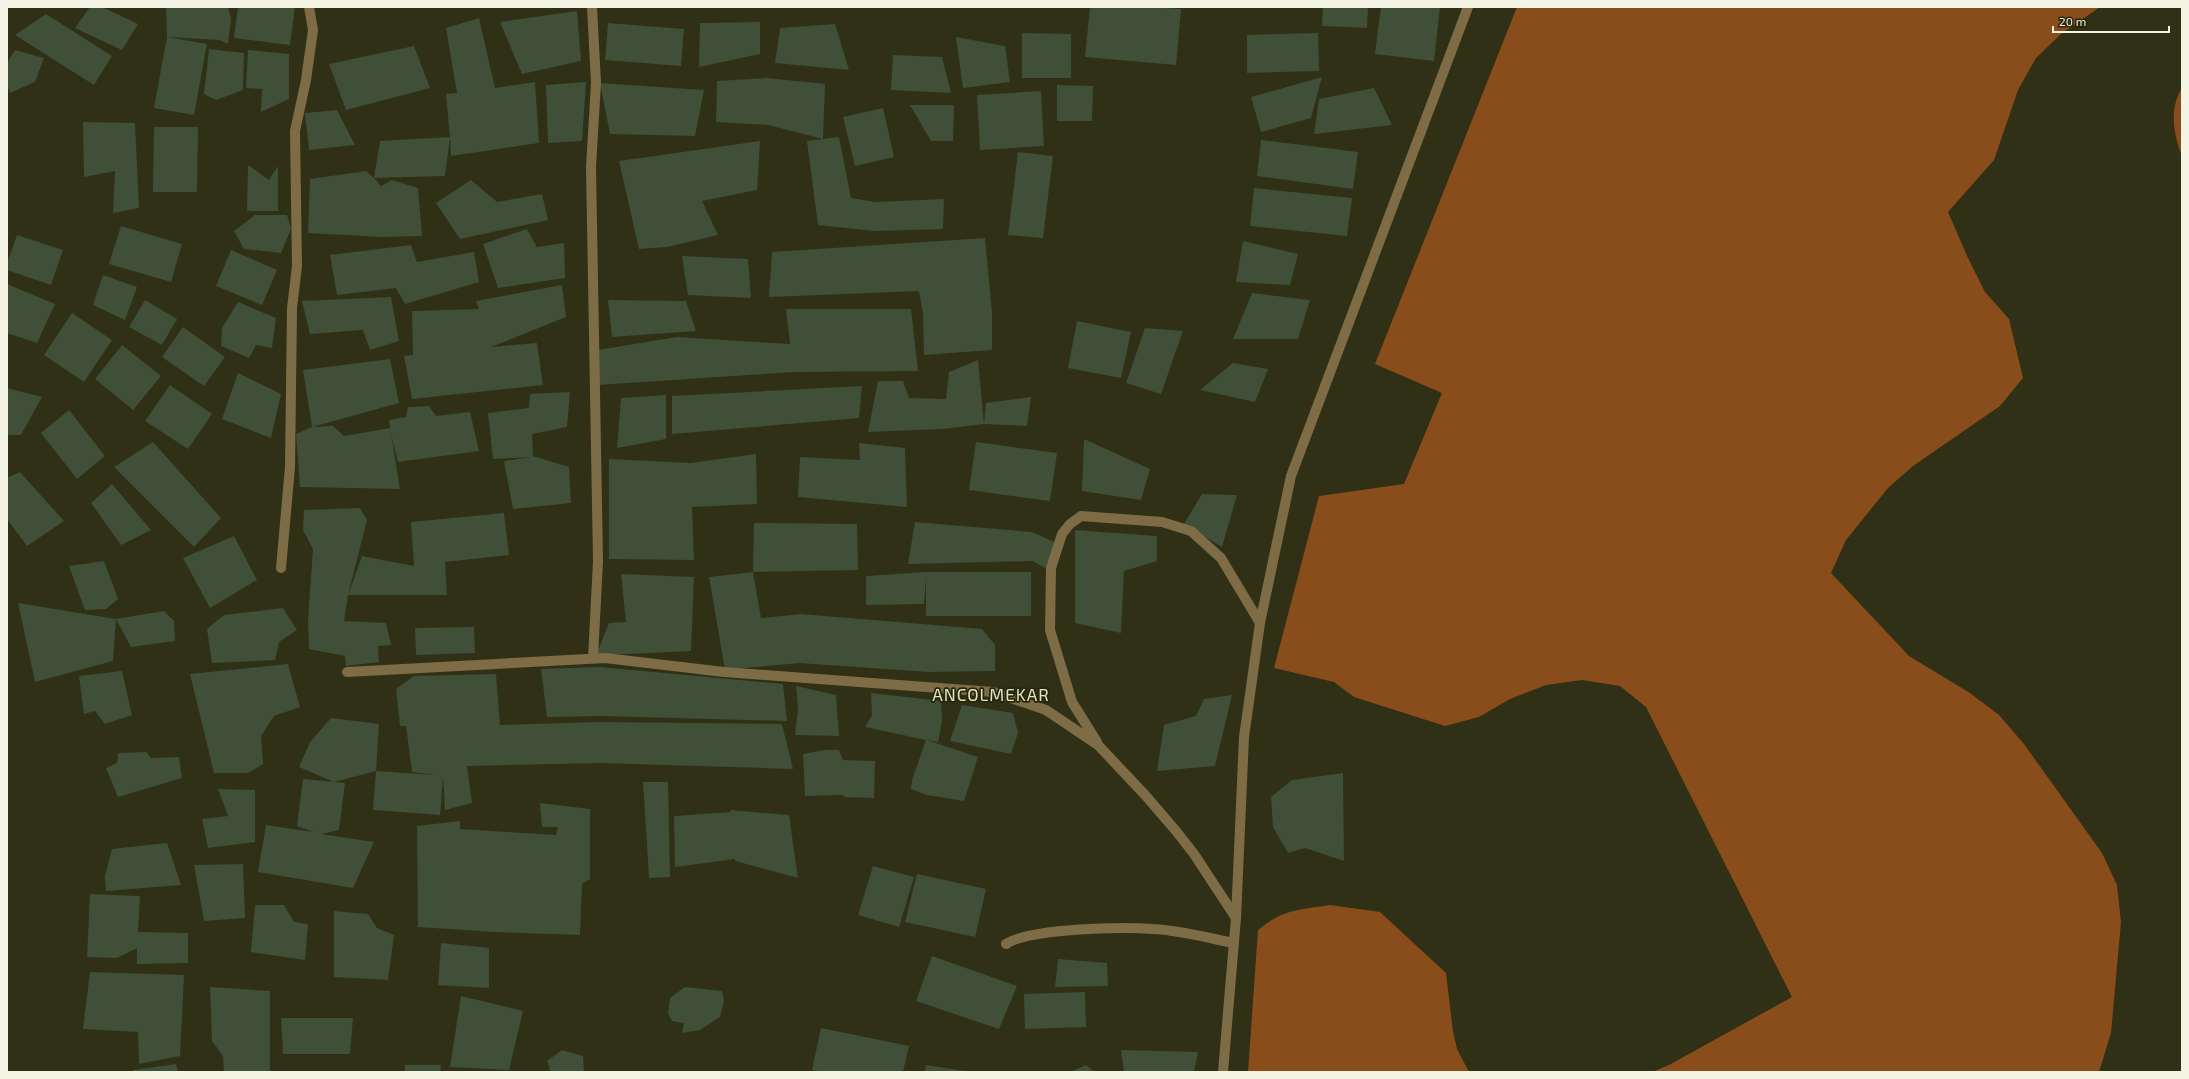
<svg xmlns="http://www.w3.org/2000/svg" width="2189" height="1079" font-family="'Exo 2',sans-serif">
  <style>
    .forest { fill: #884d1a }
    .building { fill: #3f4f38 }
    .lines { fill: none; stroke-linecap: round; stroke-linejoin: round }
    .minor { stroke: #7e6c47; stroke-width: 10 }
    .labels { text-anchor: middle; stroke-width: 3.5; stroke-linejoin: round; paint-order: stroke }
    .quarter-label { font-size: 17px; letter-spacing: 1px; fill: #e2e3c3; stroke: #26260b }
  </style>
  <rect width="100%" height="100%" fill="#2f3015"/>
  <g class="forest">
    <polygon points="1517,7 2100,7 2061,34 2036,58 2018,90 1994,160 1948,212 1968,258 1985,292 2009,319 2023,378 2000,406 1913,466 1888,488 1846,540 1831,573 1909,656 1970,693 1999,715 2024,744 2102,853 2117,885 2121,922 2111,1033 2099,1072 1652,1072 1669,1065 1792,997 1646,707 1620,686 1582,680 1546,685 1510,699 1479,717 1445,726 1354,697 1334,682 1274,668 1319,496 1404,484 1442,393 1375,364"/>
    <path d="M2182 88V156C2173 133 2169 109 2182 88Z"/>
    <path d="M1330 905 1380 912 1446 973 1453 1031 1457 1049 1469 1072H1248L1258 930C1283 909 1299 910 1330 905Z"/>
  </g>
  <g class="building">
    <polygon points="90,7 102,7 138,24 122,50 75,28"/>
    <polygon points="166,7 228,7 231,19 228,44 219,40 167,37 207,44 194,115 154,108 167,37"/>
    <polygon points="238,7 295,7 290,45 234,38"/>
    <polygon points="1090,7 1150,7 1181,9 1176,65 1085,57"/>
    <polygon points="1323,7 1368,7 1367,28 1322,26"/>
    <polygon points="1381,7 1440,7 1434,61 1375,54"/>
    <polygon points="577,11 581,61 522,74 500,22"/>
    <polygon points="46,14 112,56 94,85 15,35"/>
    <polygon points="479,18 495,88 535,82 539,143 451,156 450,137 445,176 374,178 381,186 392,180 418,188 422,236 381,237 308,233 310,179 366,171 374,178 380,141 450,137 446,94 457,93 446,28"/>
    <polygon points="760,22 760,54 699,67 700,23"/>
    <polygon points="608,23 684,29 681,66 605,60"/>
    <polygon points="835,24 849,70 775,63 780,28"/>
    <polygon points="1022,33 1071,34 1071,78 1022,78"/>
    <polygon points="1318,33 1319,71 1247,73 1247,35"/>
    <polygon points="956,37 1005,46 1010,82 963,88"/>
    <polygon points="414,46 430,88 346,110 329,64"/>
    <polygon points="209,49 244,53 243,90 216,100 204,94"/>
    <polygon points="15,50 44,58 35,82 10,93 7,86 7,63"/>
    <polygon points="248,50 289,54 289,99 261,112 262,89 246,88"/>
    <polygon points="893,55 942,57 951,93 891,90"/>
    <polygon points="1322,77 1311,118 1261,132 1251,97"/>
    <polygon points="767,78 825,84 823,139 768,125 716,122 717,81"/>
    <polygon points="586,82 582,141 548,143 546,85"/>
    <polygon points="600,83 704,90 695,136 610,134"/>
    <polygon points="1057,85 1093,86 1092,121 1057,121"/>
    <polygon points="1374,88 1392,125 1314,134 1319,99"/>
    <polygon points="1041,91 1044,146 980,150 977,95"/>
    <polygon points="910,105 954,105 953,141 931,141"/>
    <polygon points="883,108 894,157 855,166 843,117"/>
    <polygon points="337,110 355,145 309,150 305,113"/>
    <polygon points="83,122 135,123 139,208 113,213 115,171 84,177"/>
    <polygon points="154,127 198,127 197,192 153,192"/>
    <polygon points="839,137 851,198 875,202 944,199 943,229 875,231 818,225 807,141"/>
    <polygon points="1261,140 1358,152 1353,189 1257,176"/>
    <polygon points="760,141 757,190 702,201 718,235 667,247 639,249 619,161"/>
    <polygon points="1018,152 1053,156 1043,238 1008,235"/>
    <polygon points="248,165 269,180 278,166 278,211 247,211"/>
    <polygon points="471,180 497,202 542,194 548,220 460,239 436,203"/>
    <polygon points="1254,188 1352,198 1347,236 1250,226"/>
    <polygon points="255,215 287,215 291,229 281,253 244,249 234,231"/>
    <polygon points="121,226 182,244 171,282 109,264"/>
    <polygon points="527,229 537,247 564,243 565,278 498,288 483,244"/>
    <polygon points="17,235 63,250 51,285 7,270 7,263"/>
    <polygon points="985,238 992,312 992,350 924,355 923,314 919,291 769,297 772,252"/>
    <polygon points="1243,241 1298,254 1290,285 1236,282"/>
    <polygon points="411,245 417,262 474,252 479,282 405,304 396,288 337,295 330,255"/>
    <polygon points="231,250 277,270 262,305 216,286"/>
    <polygon points="682,256 748,259 751,298 688,295"/>
    <polygon points="103,275 137,287 125,320 93,305"/>
    <polygon points="7,284 55,304 37,343 7,333"/>
    <polygon points="562,285 566,317 491,347 537,343 543,385 412,399 404,356 413,355 412,311 479,309 476,301"/>
    <polygon points="1252,293 1310,300 1298,339 1233,339"/>
    <polygon points="391,297 399,341 370,350 363,330 310,334 302,301"/>
    <polygon points="145,300 177,319 162,345 129,327"/>
    <polygon points="608,300 686,301 696,331 612,337"/>
    <polygon points="238,302 276,318 272,348 256,345 249,358 221,346 222,328"/>
    <polygon points="786,309 911,309 918,371 793,372 598,385 598,350 677,337 790,344"/>
    <polygon points="72,313 112,340 84,382 44,355"/>
    <polygon points="1077,321 1131,332 1121,378 1068,368"/>
    <polygon points="183,327 225,357 204,386 162,357"/>
    <polygon points="1145,328 1183,331 1161,394 1126,383"/>
    <polygon points="122,345 161,376 133,410 95,379"/>
    <polygon points="390,359 399,403 312,427 333,426 344,436 390,428 389,420 406,417 408,407 429,406 436,416 470,412 479,451 398,462 391,434 400,489 300,487 296,434 312,427 303,370"/>
    <polygon points="978,360 984,424 986,403 1031,397 1027,426 984,424 943,429 868,432 878,381 903,381 909,398 946,399 949,372"/>
    <polygon points="1233,363 1268,369 1255,402 1200,390"/>
    <polygon points="238,373 281,394 271,438 222,419"/>
    <polygon points="170,385 212,414 188,449 145,421"/>
    <polygon points="862,386 859,418 672,434 672,396"/>
    <polygon points="7,388 42,397 21,435 7,435"/>
    <polygon points="570,392 567,427 532,434 533,456 569,467 571,503 513,509 504,461 531,457 493,459 488,413 529,408 530,394"/>
    <polygon points="666,395 666,439 617,448 621,398"/>
    <polygon points="69,410 105,456 77,479 41,433"/>
    <polygon points="1084,439 1150,469 1141,500 1082,491"/>
    <polygon points="153,442 221,518 194,547 114,467"/>
    <polygon points="976,442 1057,453 1050,501 969,490"/>
    <polygon points="859,443 905,448 907,507 798,497 800,457 860,460"/>
    <polygon points="756,454 757,504 692,507 694,560 609,559 609,459 691,463"/>
    <polygon points="20,472 64,521 27,546 7,519 7,478"/>
    <polygon points="112,484 151,530 121,545 91,503"/>
    <polygon points="1202,494 1237,495 1222,547 1184,524"/>
    <polygon points="360,508 367,520 348,595 362,556 414,566 411,522 504,513 509,555 445,562 447,595 348,595 344,621 386,623 391,645 378,646 379,662 346,666 345,656 309,649 308,620 313,549 303,530 304,510"/>
    <polygon points="915,522 1032,532 1057,543 1045,568 1033,561 908,564"/>
    <polygon points="754,523 857,524 858,570 753,572"/>
    <polygon points="1075,530 1157,536 1157,561 1124,571 1121,633 1075,623"/>
    <polygon points="234,536 257,580 210,608 183,558"/>
    <polygon points="104,561 118,599 106,609 85,610 69,566"/>
    <polygon points="753,572 761,618 801,614 982,629 995,645 995,671 929,672 799,663 725,670 709,577"/>
    <polygon points="926,572 1031,572 1031,616 926,616 926,578 924,604 866,605 866,576"/>
    <polygon points="621,574 694,577 691,651 606,655 597,653 609,623 626,622"/>
    <polygon points="18,603 116,619 113,661 35,682"/>
    <polygon points="283,608 297,630 279,642 275,660 212,663 207,629 224,615"/>
    <polygon points="164,611 174,621 175,641 131,647 116,619"/>
    <polygon points="474,627 475,653 416,655 415,628"/>
    <polygon points="288,664 300,707 274,716 261,736 263,764 248,773 214,773 190,674"/>
    <polygon points="600,667 783,684 787,721 602,716 547,717 541,669"/>
    <polygon points="122,671 132,715 105,724 95,711 84,714 79,676"/>
    <polygon points="496,674 500,725 600,722 782,724 793,769 600,763 467,766 472,803 445,810 443,777 440,815 373,810 376,771 436,775 412,772 406,726 400,726 396,689 414,676"/>
    <polygon points="796,686 836,695 839,736 795,735 798,709"/>
    <polygon points="871,693 941,701 942,722 938,742 927,740 978,757 964,801 927,795 911,789 912,780 926,740 865,727 872,715"/>
    <polygon points="1232,695 1215,766 1157,771 1164,725 1196,716 1204,699"/>
    <polygon points="962,705 1013,713 1018,733 1011,754 950,741"/>
    <polygon points="331,718 379,724 376,771 334,782 299,767 310,742"/>
    <polygon points="825,750 839,750 843,760 875,761 874,798 844,797 843,795 805,796 803,754"/>
    <polygon points="146,752 151,758 179,757 182,778 118,797 106,768 117,763 118,753"/>
    <polygon points="1343,773 1344,861 1305,848 1288,853 1273,827 1271,797 1292,780"/>
    <polygon points="303,779 345,783 339,830 321,834 374,842 353,888 258,872 266,825 313,832 297,826"/>
    <polygon points="643,782 668,782 670,877 649,878"/>
    <polygon points="218,789 255,790 255,842 208,848 202,819 228,816"/>
    <polygon points="540,803 590,809 590,879 582,884 580,935 495,932 418,927 417,826 460,821 460,829 556,835 558,827 542,827"/>
    <polygon points="730,810 789,815 798,878 735,861 735,859 675,867 674,816 731,812"/>
    <polygon points="167,843 181,885 106,891 105,876 112,849"/>
    <polygon points="243,864 245,918 204,921 194,865"/>
    <polygon points="873,866 914,877 899,927 858,915"/>
    <polygon points="917,874 986,889 975,937 905,922"/>
    <polygon points="90,894 140,896 138,932 188,933 188,963 137,964 137,948 117,958 87,957"/>
    <polygon points="255,905 284,905 294,922 308,924 305,960 251,952"/>
    <polygon points="334,911 368,914 377,928 394,935 388,980 334,977"/>
    <polygon points="441,943 489,948 489,988 438,985"/>
    <polygon points="932,956 1017,986 999,1029 916,1001"/>
    <polygon points="1058,959 1107,963 1108,986 1055,987"/>
    <polygon points="90,972 184,975 180,1056 139,1064 138,1032 83,1029"/>
    <polygon points="210,987 270,991 270,1072 224,1072 223,1056 212,1041"/>
    <polygon points="685,987 722,991 724,1001 720,1017 700,1030 682,1033 684,1023 672,1021 668,1014 670,998"/>
    <polygon points="1085,992 1086,1027 1025,1029 1024,994"/>
    <polygon points="461,996 523,1011 509,1070 450,1067"/>
    <polygon points="281,1018 353,1018 350,1054 283,1054"/>
    <polygon points="821,1028 909,1046 903,1072 823,1072 812,1070"/>
    <polygon points="562,1050 583,1056 584,1072 551,1072 547,1061"/>
    <polygon points="1121,1050 1198,1052 1194,1072 1124,1072"/>
    <polygon points="176,1064 178,1072 133,1072 133,1070"/>
    <polygon points="405,1065 441,1065 440,1072 405,1072"/>
    <polygon points="926,1065 965,1071 965,1072 925,1072"/>
    <polygon points="1086,1065 1095,1072 1070,1072"/>
  </g>
  <g class="lines">
    <g class="minor">
      <polyline points="592,7 596,83 591,167 598,561 593,658"/>
      <polyline points="281,568 290,467 292,308 297,266 295,131 306,80 313,30 309,7"/>
      <polyline points="347,672 605,658 724,672 993,692 1046,710 1098,745 1146,796 1176,831 1194,854 1236,918"/>
      <polyline points="1097,742 1072,702 1050,630 1051,568 1062,534 1070,524 1081,516 1162,522 1191,531 1221,558 1260,623"/>
      <path d="M1006 944C1030 928 1122 927 1153 929 1179 930 1208 938 1234 943"/>
      <polyline points="1223,1072 1236,918 1244,737 1260,623 1291,476 1468,7"/>
    </g>
  </g>
  <g class="labels">
    <g class="quarter-label">
      <text x="991" y="701">ANCOLMEKAR</text>
    </g>
  </g>
  <rect width="2189" height="1079" fill="none" stroke="#f3f4e4" stroke-width="16"/>
  <path d="M2053 26v6h116v-6" fill="none" stroke="#f3f4e4" stroke-width="2"/>
  <text x="2059" y="26" font-size="12" fill="#f3f4e4" stroke="#26260b" stroke-width="3" paint-order="stroke">20 m</text>
</svg>
